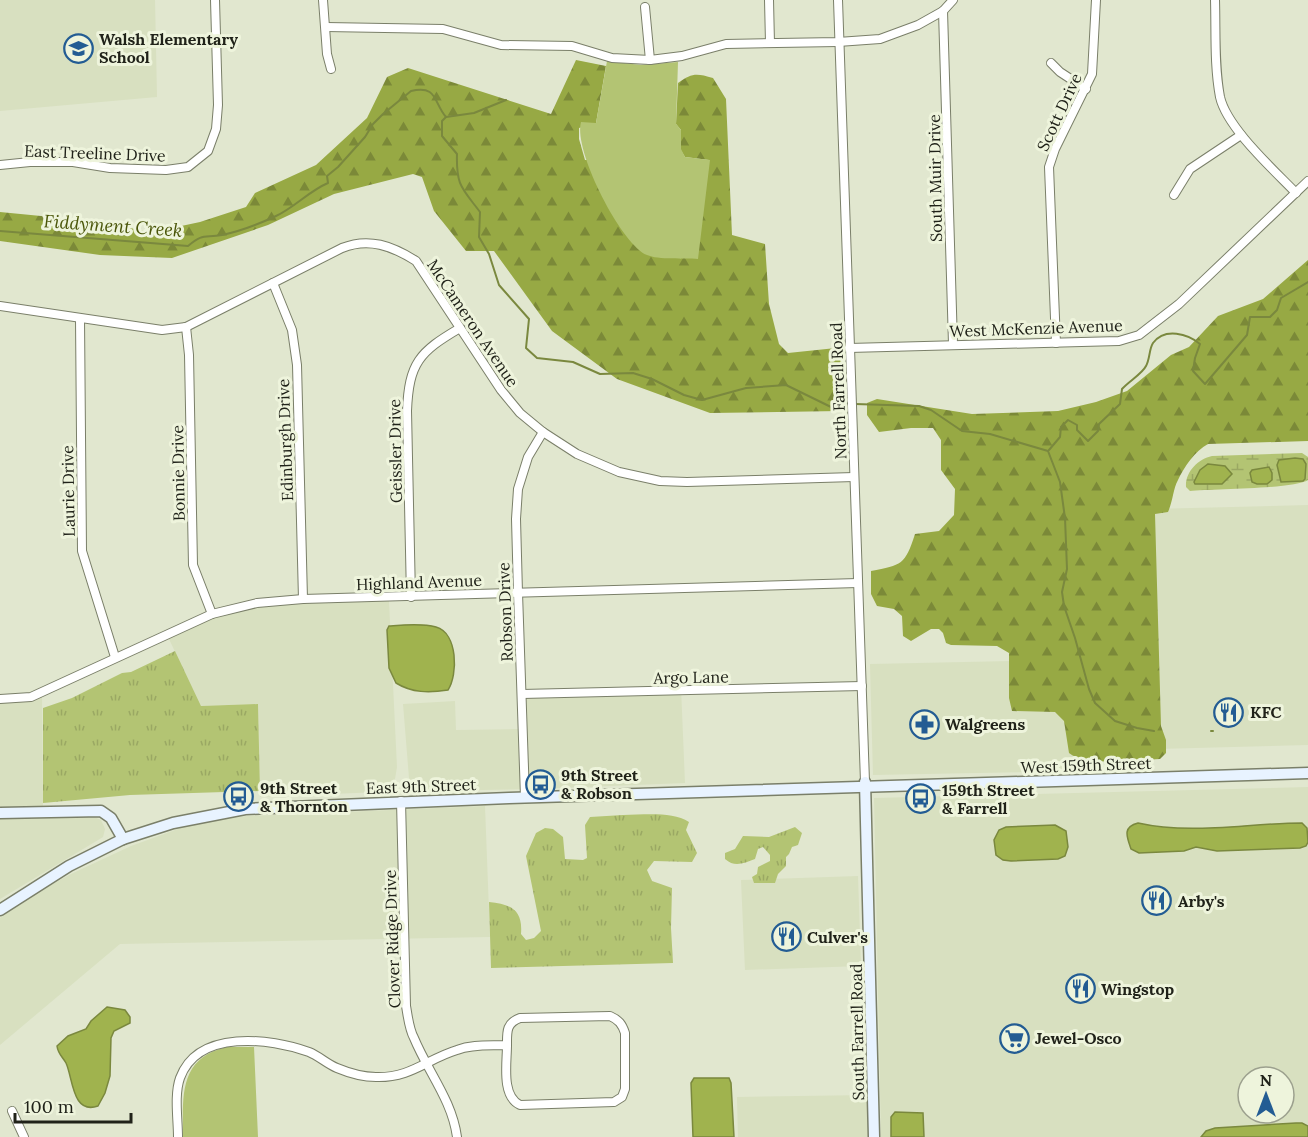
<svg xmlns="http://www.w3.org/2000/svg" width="1308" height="1137" font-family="Lora,serif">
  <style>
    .built { fill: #d8e0c0; fill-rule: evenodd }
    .grass { fill: url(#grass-tufts) }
    .forest { fill: url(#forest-firs) }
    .wetland { fill: url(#wetland-marsh) }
    .green { fill: #b3c473 }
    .water { fill: #a0b34e; stroke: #7a883e; stroke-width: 1.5 }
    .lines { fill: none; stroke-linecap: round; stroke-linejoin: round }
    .stream { stroke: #7a883e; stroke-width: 2 }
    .street-casing { stroke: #7a7f69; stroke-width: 10 }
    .secondary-casing { stroke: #7a7f69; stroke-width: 13 }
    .street { stroke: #fff; stroke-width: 8 }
    .secondary { stroke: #e8f3ff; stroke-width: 10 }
    .labels { text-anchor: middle; stroke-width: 6; stroke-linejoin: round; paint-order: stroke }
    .poi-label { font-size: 16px; font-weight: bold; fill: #202219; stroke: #eef4dc; text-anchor: start }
    .street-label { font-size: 16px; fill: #202219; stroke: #eef4dc }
    .water-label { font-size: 18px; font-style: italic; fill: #4a5609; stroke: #eef4dc }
  </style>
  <defs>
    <pattern id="grass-tufts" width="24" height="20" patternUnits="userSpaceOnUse" patternTransform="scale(1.5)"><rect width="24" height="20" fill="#b3c473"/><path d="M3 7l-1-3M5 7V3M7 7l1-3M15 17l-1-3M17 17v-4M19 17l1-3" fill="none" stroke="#9aa863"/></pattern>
    <pattern id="forest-firs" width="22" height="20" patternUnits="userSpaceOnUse" patternTransform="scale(1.5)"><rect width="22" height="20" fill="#97a944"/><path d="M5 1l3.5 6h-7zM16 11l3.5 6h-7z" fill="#7b8938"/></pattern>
    <pattern id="wetland-marsh" width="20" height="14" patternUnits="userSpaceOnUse" patternTransform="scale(1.5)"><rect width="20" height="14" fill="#b3c473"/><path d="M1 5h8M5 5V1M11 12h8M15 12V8" fill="none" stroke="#9aa863"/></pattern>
  </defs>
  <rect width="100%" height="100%" fill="#e1e7cf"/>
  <g class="built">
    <polygon points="0,0 155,0 157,97 0,111"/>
    <polygon points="1308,505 1308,745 1157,749 1151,509"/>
    <polygon points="389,601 397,767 395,779 389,789 380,792 260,797 258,704 201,706 168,637 216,617 254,608 276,604"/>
    <polygon points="1011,661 1077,704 1079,771 873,775 870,664"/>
    <polygon points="681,687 685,783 537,789 425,791 413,785 409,778 403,704 455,701 456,730 519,729 518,691"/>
    <polygon points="42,696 43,809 0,811 0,701"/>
    <path d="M1308 787V1137H881L874 798ZM1248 1077H1284V1113H1248Z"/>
    <polygon points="485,806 490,937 120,944 0,1045 0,918 27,898 71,874 131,846 189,825 246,816"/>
    <polygon points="86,813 101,820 105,829 103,837 0,899 0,816"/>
    <polygon points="858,876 861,966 745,970 741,880"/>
    <polygon points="870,1095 871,1137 738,1137 737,1097"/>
  </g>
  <g class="grass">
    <polygon points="175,651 201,706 258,704 260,791 130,795 43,803 43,708 72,698 122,673 131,672"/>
    <path d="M623 815C643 815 672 811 689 822L686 830 697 853 692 862 654 861 647 870 652 881 672 888 671 928 673 963 491 968 489 902C511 904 523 910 521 934L526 940 534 938 541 931 526 856 536 833 545 828 553 829 563 837 565 859 583 860 587 858 585 825 590 817Z"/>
    <path d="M795 827 802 833 798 845 792 847 789 854 786 857V866L778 874 775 883H754L752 877 757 874 758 867 770 861V855L763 847 758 849 755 859C744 863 735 868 725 859V853L735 849 743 836 769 837Z"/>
  </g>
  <g class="forest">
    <path d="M576 60 606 66 596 123 579 128V139L585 160H709L685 157 680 149 681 130 676 124 678 83C692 73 696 73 713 78L726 99 732 235 765 244 769 304 779 344 788 353 836 348 842 353 840 411 710 413 617 379 552 331 494 251H466L434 211 422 177 413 174 334 194 268 225 172 258 100 255 0 241V212L82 220 153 232 200 222 246 207 255 193 316 165 367 118 387 77 408 68 551 114Z"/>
    <path d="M1308 260V441L1208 444C1195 451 1184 467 1178 480 1173 489 1173 501 1168 512L1155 514 1161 726 1166 740V753L1160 759C1138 760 1085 767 1069 753L1064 721 1055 712 1012 711 1009 698V653L997 646 951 645 946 643 943 633 939 629H931L911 641 903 636 902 616 894 609 877 606 871 594V571C902 565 905 565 915 534L939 531 954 515 955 489 941 470V440L933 428H911L879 432 867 415V403L877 399 972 414 1058 411 1096 402 1127 391 1171 355 1189 347 1218 316 1263 299Z"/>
  </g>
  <path class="wetland" d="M1302 453 1308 457V480C1295 489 1211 489 1190 491L1186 487C1185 472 1198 459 1212 456Z"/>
  <g class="green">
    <path d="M607 61 641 65 678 62 676 124 681 130V149L685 157 710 160 698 259C685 258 658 260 647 255 621 244 573 150 581 122L596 123Z"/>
    <path d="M227 1047H254L258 1137H183C183 1097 178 1058 227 1047Z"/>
  </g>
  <g class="water">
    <polygon points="1295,458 1303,459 1306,464 1305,479 1303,481 1281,482 1277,465 1279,460"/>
    <polygon points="1208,464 1225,466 1232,474 1222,484 1195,484 1194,482 1200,470"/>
    <polygon points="1269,467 1272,473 1272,480 1267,484 1257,484 1252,482 1250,473 1252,470"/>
    <path d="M389 626C403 625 422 623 436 627 458 633 458 675 448 690 429 693 412 693 396 683L389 668 387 630Z"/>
    <path d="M1138 823C1191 835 1248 823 1302 823L1307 828 1308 842 1306 846 1300 848 1217 851 1196 847 1184 851 1139 853 1131 849C1127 837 1122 827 1138 823Z"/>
    <polygon points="1055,825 1066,831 1068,847 1065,856 1058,859 1011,861 1003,860 996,855 994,840 999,830 1006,827"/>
    <path d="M107 1007 125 1010 130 1017V1023L114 1031 111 1038 110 1076 105 1093 98 1106C72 1115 73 1078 66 1063 62 1056 58 1054 57 1046L68 1036 86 1029 91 1021Z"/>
    <polygon points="694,1078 729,1078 731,1083 734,1137 693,1137 691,1083"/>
    <polygon points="895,1112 923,1113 924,1137 891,1137 891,1117"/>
    <polygon points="1296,1123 1302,1123 1308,1126 1308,1137 1201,1137 1206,1131 1215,1128"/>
  </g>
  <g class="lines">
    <g class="stream">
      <path d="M446 117 442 121V136L457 154C456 186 462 188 480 212L479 237 489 254 499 285 529 319 526 348 537 358 573 362 600 374 633 373 652 379 684 395 702 400 746 388 786 385 831 407 849 405"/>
      <polyline points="446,117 474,113 506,100"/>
      <path d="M0 231 188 246C203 233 204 238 222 235 241 231 259 224 276 216 295 207 309 191 328 183L327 176 338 167 365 137 373 124 383 114 411 91C438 85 433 102 446 117"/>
      <polyline points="855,404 919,406 931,410 962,431 990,434 1048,451"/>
      <path d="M1049 450 1060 437 1061 427 1068 420 1077 425V430L1088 441 1098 431 1099 424 1120 404 1122 389C1129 381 1142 374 1146 366 1150 359 1149 349 1153 343 1165 327 1188 334 1200 344L1195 358 1193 371 1205 384 1247 335 1250 317H1270L1277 310 1281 298 1308 282"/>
      <polyline points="1048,451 1060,482 1065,518 1067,569 1062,592 1064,606 1075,638 1089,689 1095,703 1115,721 1137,728 1154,731"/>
      <polyline points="1211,731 1213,731"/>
    </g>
    <defs>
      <g id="street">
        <polyline points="323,0 327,54 331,69"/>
        <polyline points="769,0 770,43"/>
        <polyline points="838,0 865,782"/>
        <path d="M1215 0C1216 32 1214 65 1220 97 1227 128 1274 170 1296 193"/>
        <polyline points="645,7 650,60"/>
        <polyline points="943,11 953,344"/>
        <polyline points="326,27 443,29 501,45 572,46 612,58 650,60 682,56 726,44 838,42 880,39 918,25 943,11 953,0"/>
        <polyline points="1051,63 1060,72 1086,89"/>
        <polyline points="0,165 30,162 73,162 110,168 166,170 188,167 208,151 216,129 218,105 215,0"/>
        <polyline points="1174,195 1190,169 1241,135"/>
        <polyline points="273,283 292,330 297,365 303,599"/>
        <path d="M0 306 162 330 186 327 342 248C369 237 392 246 416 261L501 390 520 413 543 432 577 454 619 472 660 481 687 482 854 477"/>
        <polyline points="80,319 82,551 115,657"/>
        <polyline points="186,327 189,355 193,565 212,614"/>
        <polyline points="1056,343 1049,167 1055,149 1092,74 1096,0"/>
        <polyline points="849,348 1119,341 1139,335 1179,304 1308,181"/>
        <path d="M411 597 407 411C409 363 419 352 460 328"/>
        <polyline points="522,694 862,686"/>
        <polyline points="0,699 31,697 212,614 257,603 303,599 858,583"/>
        <polyline points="525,797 518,593 516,519 518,489 528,457 543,432"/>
        <path d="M401 801 406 1006C408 1017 409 1029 414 1038 428 1072 452 1100 457 1137"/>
        <polyline points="12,1111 24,1137"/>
        <path d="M178 1137C178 1119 174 1095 180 1078 198 1029 270 1038 309 1052 319 1056 327 1064 337 1068 349 1073 363 1077 376 1077 411 1078 427 1059 457 1050 473 1044 491 1046 507 1045 507 1063 501 1096 520 1105L614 1102 622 1097 625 1089V1033C622 1024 619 1020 610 1016L520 1018C506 1023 507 1032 507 1045"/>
      </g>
      <g id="secondary">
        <polyline points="865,782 874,1137"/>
        <polyline points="0,813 101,811 111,818 123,839"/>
        <polyline points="0,910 69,866 123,839 173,823 245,809 509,798 1308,773"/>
      </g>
    </defs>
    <use href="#street" class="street-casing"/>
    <use href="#secondary" class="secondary-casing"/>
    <use href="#street" class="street"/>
    <use href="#secondary" class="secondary"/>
  </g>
  <defs>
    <symbol id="school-ring" viewBox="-11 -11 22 22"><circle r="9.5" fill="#eef4dc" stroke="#235c93" stroke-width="1.5"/><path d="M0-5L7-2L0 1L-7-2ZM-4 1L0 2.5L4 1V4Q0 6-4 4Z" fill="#235c93"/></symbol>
    <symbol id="restaurant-ring" viewBox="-11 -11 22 22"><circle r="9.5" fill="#eef4dc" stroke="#235c93" stroke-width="1.5"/><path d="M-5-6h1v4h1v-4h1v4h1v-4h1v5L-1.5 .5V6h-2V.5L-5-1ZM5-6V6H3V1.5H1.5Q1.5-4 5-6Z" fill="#235c93"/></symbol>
    <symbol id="pharmacy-ring" viewBox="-11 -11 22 22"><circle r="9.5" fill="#eef4dc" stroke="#235c93" stroke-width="1.5"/><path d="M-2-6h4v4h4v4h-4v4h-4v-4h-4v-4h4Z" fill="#235c93"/></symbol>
    <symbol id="bus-ring" viewBox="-11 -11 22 22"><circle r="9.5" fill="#eef4dc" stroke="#235c93" stroke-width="1.5"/><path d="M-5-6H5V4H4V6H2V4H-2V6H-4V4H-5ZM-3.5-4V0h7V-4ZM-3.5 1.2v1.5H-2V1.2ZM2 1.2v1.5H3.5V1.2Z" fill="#235c93"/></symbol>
    <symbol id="supermarket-ring" viewBox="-11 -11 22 22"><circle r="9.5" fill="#eef4dc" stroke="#235c93" stroke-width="1.5"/><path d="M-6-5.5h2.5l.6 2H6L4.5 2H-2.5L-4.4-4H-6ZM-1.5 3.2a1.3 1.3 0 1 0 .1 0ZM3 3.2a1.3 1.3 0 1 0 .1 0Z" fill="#235c93"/></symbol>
  </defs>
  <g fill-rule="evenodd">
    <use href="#school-ring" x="62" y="32" width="33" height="33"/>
    <use href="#restaurant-ring" x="1212" y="696" width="33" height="33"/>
    <use href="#pharmacy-ring" x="908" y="708" width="33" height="33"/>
    <use href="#bus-ring" x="524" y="768" width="33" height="33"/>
    <use href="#bus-ring" x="222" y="780" width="33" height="33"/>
    <use href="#bus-ring" x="904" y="782" width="33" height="33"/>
    <use href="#restaurant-ring" x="1140" y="884" width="33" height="33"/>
    <use href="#restaurant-ring" x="770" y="920" width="33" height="33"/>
    <use href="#restaurant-ring" x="1064" y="972" width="33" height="33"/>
    <use href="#supermarket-ring" x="998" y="1022" width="33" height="33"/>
  </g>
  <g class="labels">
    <g class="poi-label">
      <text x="99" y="45">Walsh Elementary<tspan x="99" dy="18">School</tspan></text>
      <text x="1250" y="718">KFC</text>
      <text x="945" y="730">Walgreens</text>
      <text x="561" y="781">9th Street<tspan x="561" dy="18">&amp; Robson</tspan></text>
      <text x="260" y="794">9th Street<tspan x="260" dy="18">&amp; Thornton</tspan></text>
      <text x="942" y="796">159th Street<tspan x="942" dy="18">&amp; Farrell</tspan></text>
      <text x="1178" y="907">Arby's</text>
      <text x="807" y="943">Culver's</text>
      <text x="1101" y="995">Wingstop</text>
      <text x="1035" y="1044">Jewel-Osco</text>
    </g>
    <g class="street-label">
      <text transform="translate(1059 112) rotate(-65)" y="6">Scott Drive</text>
      <text transform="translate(95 153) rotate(2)" y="6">East Treeline Drive</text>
      <text transform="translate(935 178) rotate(-91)" y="6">South Muir Drive</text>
      <text transform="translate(473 323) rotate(56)" y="6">McCameron Avenue</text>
      <text transform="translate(1036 328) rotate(-2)" y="6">West McKenzie Avenue</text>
      <text transform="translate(838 391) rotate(-92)" y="6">North Farrell Road</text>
      <text transform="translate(285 440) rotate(-92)" y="6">Edinburgh Drive</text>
      <text transform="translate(395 451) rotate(-91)" y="6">Geissler Drive</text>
      <text transform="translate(178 473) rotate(-91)" y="6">Bonnie Drive</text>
      <text transform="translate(68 491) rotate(-91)" y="6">Laurie Drive</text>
      <text transform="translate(419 582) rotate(-2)" y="6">Highland Avenue</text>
      <text transform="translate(505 612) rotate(-92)" y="6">Robson Drive</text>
      <text transform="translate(691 677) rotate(-1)" y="6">Argo Lane</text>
      <text transform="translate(1086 765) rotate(-2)" y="6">West 159th Street</text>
      <text transform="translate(421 786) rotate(-2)" y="6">East 9th Street</text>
      <text transform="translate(392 939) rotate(-92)" y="6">Clover Ridge Drive</text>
      <text transform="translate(857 1032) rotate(-91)" y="6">South Farrell Road</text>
    </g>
    <g class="water-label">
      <text transform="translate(113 226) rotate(4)" y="6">Fiddyment Creek</text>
    </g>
  </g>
  <g transform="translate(1266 1095)"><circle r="28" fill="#eef4dc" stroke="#9ca08e" stroke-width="1.5"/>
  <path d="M0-4.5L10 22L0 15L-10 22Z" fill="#235c93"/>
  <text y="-9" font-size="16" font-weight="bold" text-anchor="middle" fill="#202219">N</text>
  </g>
  <path d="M15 1113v9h116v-9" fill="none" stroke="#202219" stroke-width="3"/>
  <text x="24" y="1113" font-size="18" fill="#202219" stroke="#eef4dc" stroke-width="4.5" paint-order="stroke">100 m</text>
</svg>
